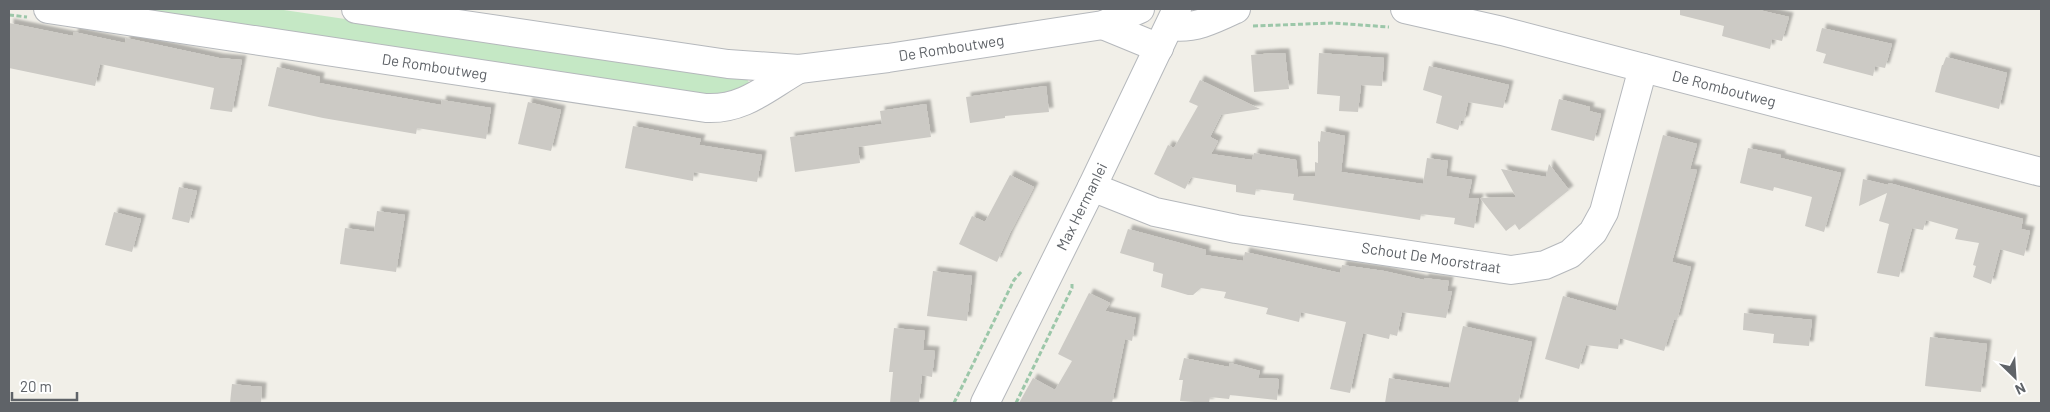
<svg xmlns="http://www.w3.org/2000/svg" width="2050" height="412" font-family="Barlow,sans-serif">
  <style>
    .green { fill: #c5e8c5 }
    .building { fill: #cccac5; filter: url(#shadow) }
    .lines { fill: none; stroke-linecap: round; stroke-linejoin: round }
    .minor-casing { stroke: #b5b8bc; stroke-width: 30 }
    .path { stroke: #9cc7a9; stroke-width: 3; stroke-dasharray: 5 2.5; stroke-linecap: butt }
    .minor { stroke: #fff; stroke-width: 28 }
    .labels { text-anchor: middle; stroke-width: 5; stroke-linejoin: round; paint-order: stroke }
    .street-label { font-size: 15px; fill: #5f6368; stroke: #fff }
  </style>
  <defs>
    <filter id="shadow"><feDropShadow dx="4.5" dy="-4.5" stdDeviation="1" flood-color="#0004"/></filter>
  </defs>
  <rect width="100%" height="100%" fill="#f1efe8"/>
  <polygon class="green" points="93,9 277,9 746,78 751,85 731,99"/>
  <g class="building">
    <polygon points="1680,9 1755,9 1789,17 1782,41 1772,39 1770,49 1722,36 1724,26 1680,15"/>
    <polygon points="9,23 73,36 74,32 125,43 126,38 219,58 242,60 232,112 210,109 214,88 100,64 95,86 9,68"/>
    <polygon points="1822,28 1892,44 1885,68 1875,66 1873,76 1823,63 1826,54 1816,51"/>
    <polygon points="1276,53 1285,53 1289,89 1254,92 1251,55"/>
    <polygon points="1319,53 1384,58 1382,86 1361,85 1358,112 1339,111 1340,96 1317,94"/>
    <polygon points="1946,57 2007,73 1999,109 1935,92 1942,65 1943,65"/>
    <polygon points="1429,66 1509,85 1503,108 1468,102 1464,121 1461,121 1458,130 1436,123 1442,96 1423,90"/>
    <polygon points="277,67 320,77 319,83 441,105 442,100 491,108 486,139 417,128 416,134 323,118 268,106"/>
    <polygon points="1200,80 1260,109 1221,115 1210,137 1218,141 1211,154 1252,160 1254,153 1296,160 1298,177 1315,176 1315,162 1318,163 1318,141 1320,142 1321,131 1345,136 1341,172 1423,184 1427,158 1448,161 1446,176 1472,180 1468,198 1479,198 1474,228 1454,224 1455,218 1421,214 1420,220 1293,200 1294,194 1256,189 1255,195 1236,192 1236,185 1191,177 1185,189 1154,174 1168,145 1174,148 1198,106 1189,102"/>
    <polygon points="1046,86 1049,112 1005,116 1005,118 970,123 966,97"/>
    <polygon points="1559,99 1590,107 1589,111 1601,114 1594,141 1551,130"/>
    <polygon points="528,102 561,110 551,151 518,144"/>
    <polygon points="926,104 931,137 858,147 860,163 795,172 790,137 882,124 880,111"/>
    <polygon points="633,126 701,139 699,145 762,155 757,182 694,172 693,181 625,168"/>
    <polygon points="1663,135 1697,144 1690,169 1697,170 1672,262 1691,267 1677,320 1674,320 1664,351 1620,338 1618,349 1586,345 1579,369 1545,359 1563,296 1616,311"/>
    <polygon points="1748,148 1781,155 1781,158 1841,173 1824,232 1805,226 1812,197 1774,187 1773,191 1740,183"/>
    <polygon points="1549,164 1569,190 1519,230 1515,224 1506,231 1480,198 1516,197 1501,169 1546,177"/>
    <polygon points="1010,175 1034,187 1010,233 997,262 959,244 972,216 985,222"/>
    <polygon points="1863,179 1888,185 1889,183 2023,219 2021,229 2030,231 2024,256 2000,249 1991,284 1973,277 1976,266 1973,265 1979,243 1955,239 1958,229 1926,220 1923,230 1912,228 1899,277 1877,273 1889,224 1879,221 1887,193 1859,206"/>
    <polygon points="179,187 197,191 189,223 172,219"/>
    <polygon points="377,211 405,215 396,272 340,264 345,228 374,232"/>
    <polygon points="114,212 141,219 132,252 105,245"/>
    <polygon points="1128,229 1206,250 1205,255 1243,261 1245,252 1340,273 1342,265 1384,271 1424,280 1424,278 1449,281 1447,291 1452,291 1446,318 1402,312 1397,336 1390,334 1389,339 1363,333 1350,393 1330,389 1346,322 1301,312 1299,322 1266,314 1268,308 1224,298 1226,292 1201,288 1193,295 1188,295 1161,287 1163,274 1153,271 1154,263 1120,253"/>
    <polygon points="933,271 972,276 967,321 927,316"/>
    <polygon points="1089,293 1110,303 1105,311 1136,318 1132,341 1125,339 1112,403 1019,403 1033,378 1055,390 1072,361 1058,354"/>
    <polygon points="1744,313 1812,320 1809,346 1773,343 1774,334 1743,330"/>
    <polygon points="1463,326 1532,342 1518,403 1385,403 1389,378 1449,388"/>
    <polygon points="894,328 925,331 923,350 935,351 932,377 922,375 919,403 890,403 893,372 889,372"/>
    <polygon points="1930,337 1987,344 1981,392 1925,386"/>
    <polygon points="1184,358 1229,367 1230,363 1260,371 1258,378 1279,379 1277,400 1230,395 1229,399 1210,397 1209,403 1180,401 1183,380 1179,380"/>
    <polygon points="232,384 262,387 261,403 230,403"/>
  </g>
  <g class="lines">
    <defs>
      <g id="minor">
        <path id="s1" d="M48 9 706 108C744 110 767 87 799 69"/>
        <path id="s2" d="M356 9 728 64 799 69 888 58 1103 25 1140 9"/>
        <path id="s3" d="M1405 9 1502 31 2041 172"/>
        <polyline points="1103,25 1159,48"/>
        <path d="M1170 26C1193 30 1215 19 1236 9"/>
        <path id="s4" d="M1092 187 1155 212 1236 229 1511 270 1545 265 1570 254 1593 232 1604 212 1643 68"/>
        <path id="s5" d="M985 403 1092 187 1177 9"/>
      </g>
    </defs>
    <use href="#minor" class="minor-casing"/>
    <g class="path">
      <polyline points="9,15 27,17"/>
      <polyline points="1253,26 1333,23 1389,27"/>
      <polyline points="954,403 1014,280 1022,271"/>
      <polyline points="1016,403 1072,288 1072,284"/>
    </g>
    <use href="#minor" class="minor"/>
  </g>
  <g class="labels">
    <g class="street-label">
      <text dy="5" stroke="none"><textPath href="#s2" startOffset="601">De Romboutweg</textPath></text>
      <text dy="5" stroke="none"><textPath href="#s1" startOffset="391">De Romboutweg</textPath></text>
      <text dy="5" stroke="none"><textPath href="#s3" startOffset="329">De Romboutweg</textPath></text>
      <text dy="5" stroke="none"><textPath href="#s5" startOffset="219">Max Hermanlei</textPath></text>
      <text dy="5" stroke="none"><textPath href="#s4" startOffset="348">Schout De Moorstraat</textPath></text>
    </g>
  </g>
  <rect width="2050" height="412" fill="none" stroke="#5f6368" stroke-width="20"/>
  <g transform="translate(2015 377) rotate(155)" stroke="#ffffff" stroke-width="4" paint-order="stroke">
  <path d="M0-4L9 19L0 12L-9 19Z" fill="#5f6368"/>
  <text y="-8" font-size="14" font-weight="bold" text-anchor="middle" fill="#5f6368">N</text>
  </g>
  <path d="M12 392v8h65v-8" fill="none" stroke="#5f6368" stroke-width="2.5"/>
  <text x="20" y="392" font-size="15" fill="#5f6368" stroke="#ffffff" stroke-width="4" paint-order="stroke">20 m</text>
</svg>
